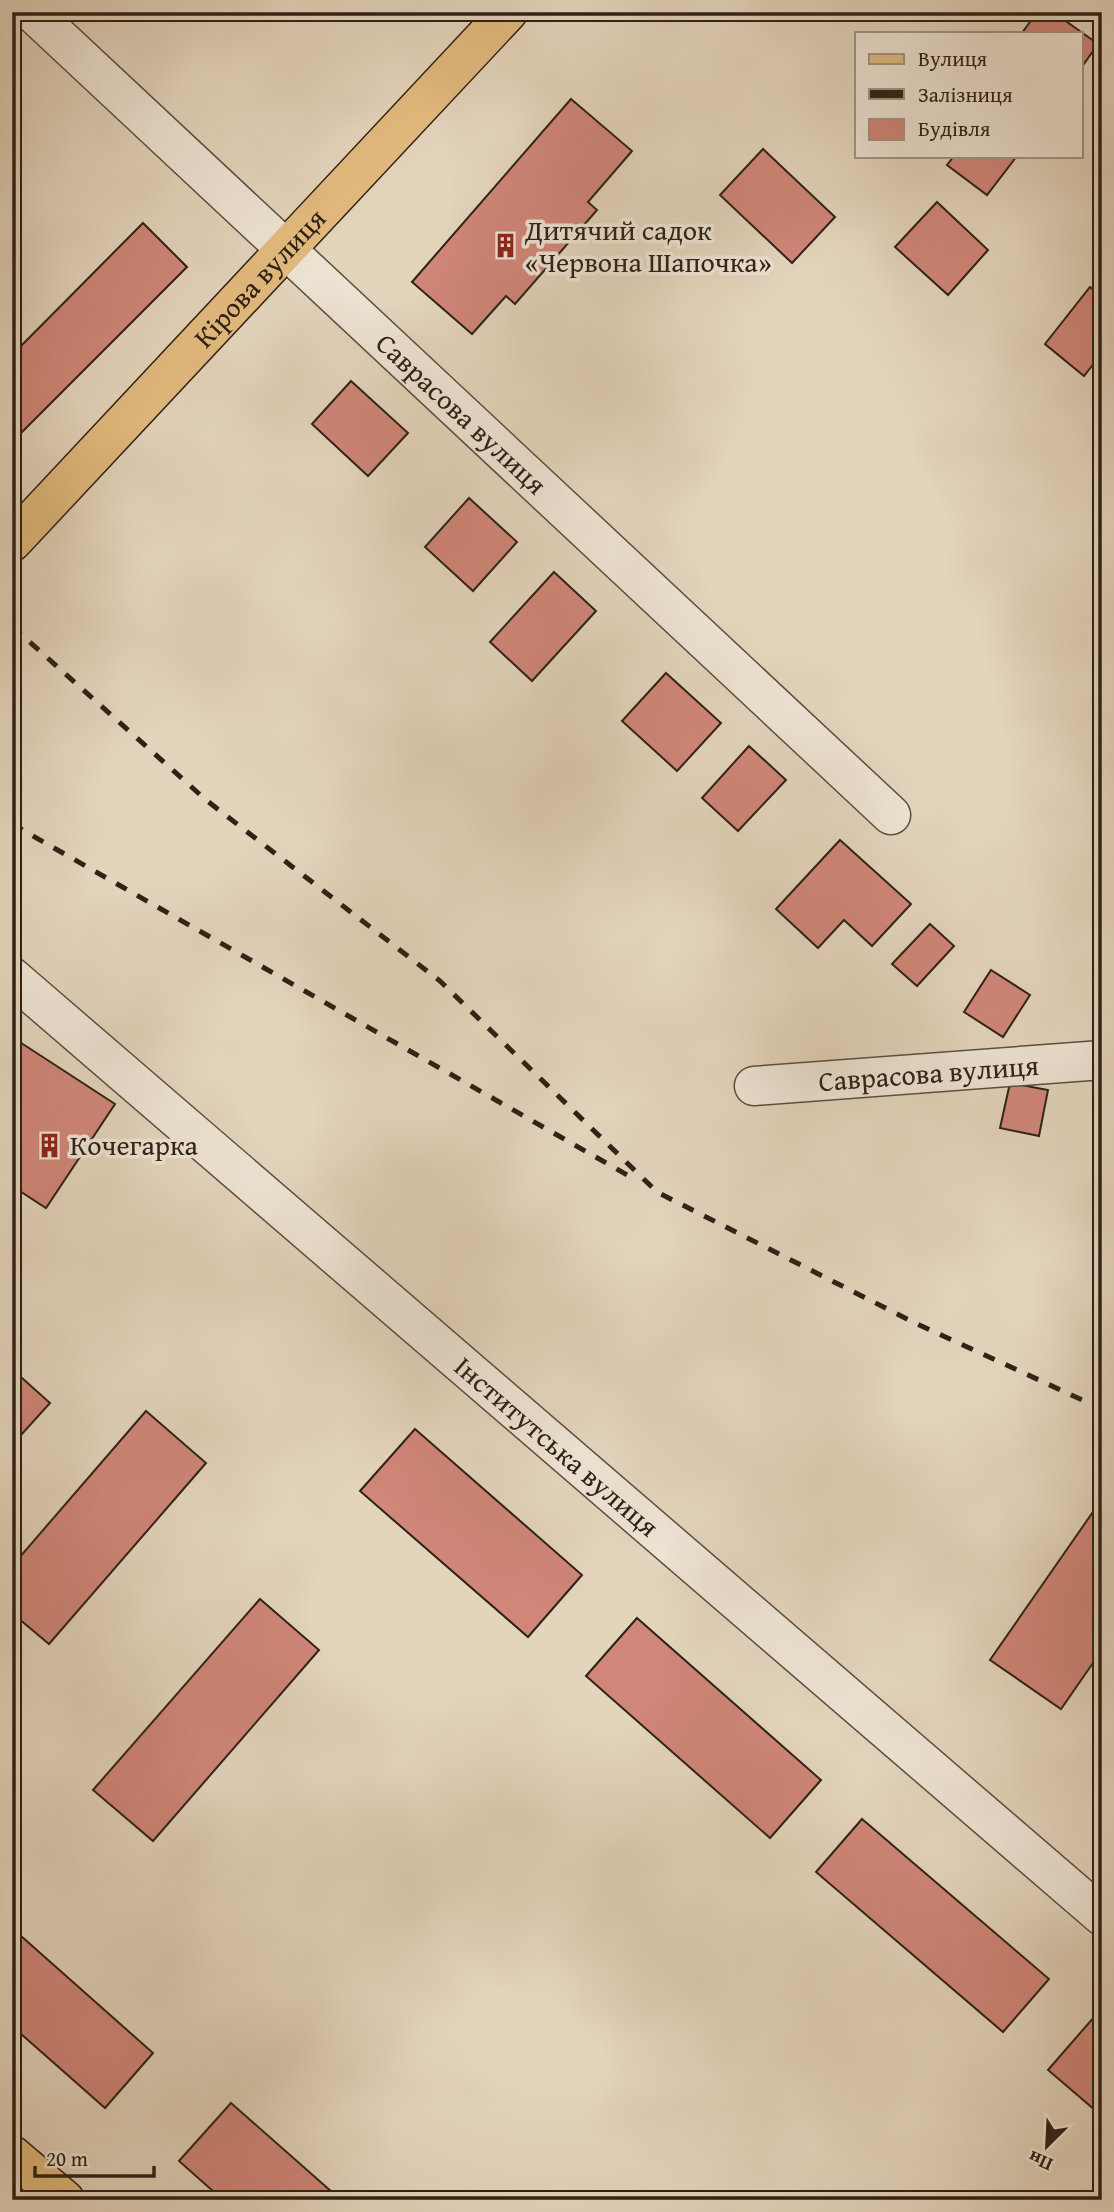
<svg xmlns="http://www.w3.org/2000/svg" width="1114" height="2212" font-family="'Gentium Book Plus',serif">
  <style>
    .building { fill: #d08679; stroke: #2e2116; stroke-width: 2 }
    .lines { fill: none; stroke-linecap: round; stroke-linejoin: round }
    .minor-casing { stroke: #5b4e40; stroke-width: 41 }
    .major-casing { stroke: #2e2116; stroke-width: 41 }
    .minor { stroke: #ede3d3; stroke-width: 38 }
    .major { stroke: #e2ba7e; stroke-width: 38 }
    .rail { stroke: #2e2116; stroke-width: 5; stroke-dasharray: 12 12; stroke-linecap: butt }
    .labels { text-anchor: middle; stroke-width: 7; stroke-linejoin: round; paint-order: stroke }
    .poi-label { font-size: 28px; fill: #2e2116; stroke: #ede3d3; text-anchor: start }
    .street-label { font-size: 28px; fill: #2e2116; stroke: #ede3d3 }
  </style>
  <rect width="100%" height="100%" fill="#e3d4bc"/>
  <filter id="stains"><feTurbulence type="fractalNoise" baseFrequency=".00286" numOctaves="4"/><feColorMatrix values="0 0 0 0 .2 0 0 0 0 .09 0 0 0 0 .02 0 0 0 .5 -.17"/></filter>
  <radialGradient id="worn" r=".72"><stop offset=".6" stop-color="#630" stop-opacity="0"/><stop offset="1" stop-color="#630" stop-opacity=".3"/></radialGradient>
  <g class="building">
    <polygon points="1037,12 1053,12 1098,44 1081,68 1081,33 1022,33"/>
    <polygon points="571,99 632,151 588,202 597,210 515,304 506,296 472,334 412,282"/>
    <polygon points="763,149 835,217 792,263 720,195"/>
    <polygon points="954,156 1017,156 987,195 947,165"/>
    <polygon points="937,202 988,250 948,295 895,247"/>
    <polygon points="143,223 187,267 12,442 12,355"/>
    <polygon points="1090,287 1102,297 1102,353 1084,376 1045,344"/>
    <polygon points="351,381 408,433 368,476 312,424"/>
    <polygon points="469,498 517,542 473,591 425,547"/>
    <polygon points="554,572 596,611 532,681 490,642"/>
    <polygon points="666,673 721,723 677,771 622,721"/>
    <polygon points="749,746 786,780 738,831 702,798"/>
    <polygon points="840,840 911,904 872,946 844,920 818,948 776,909"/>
    <polygon points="930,924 954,946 917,986 892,964"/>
    <polygon points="991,970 1030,995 1003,1037 964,1012"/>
    <polygon points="12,1037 115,1104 46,1208 12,1186"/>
    <polygon points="1010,1083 1048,1090 1039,1136 1000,1128"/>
    <polygon points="12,1369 50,1403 12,1445"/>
    <polygon points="146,1411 206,1463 49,1644 12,1613 12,1566"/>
    <polygon points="415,1429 582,1575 528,1637 360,1491"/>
    <polygon points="1095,1509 1102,1514 1102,1650 1061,1709 990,1660"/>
    <polygon points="260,1599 319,1650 153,1841 93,1790"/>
    <polygon points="637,1618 821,1780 770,1838 586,1676"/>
    <polygon points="862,1819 1049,1979 1003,2032 816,1872"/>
    <polygon points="12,1928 153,2053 105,2108 12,2026"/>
    <polygon points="1094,2017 1102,2023 1102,2116 1048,2070"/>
    <polygon points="231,2103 341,2200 223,2200 179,2161"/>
  </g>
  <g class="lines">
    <defs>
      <g id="minor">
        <path id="s1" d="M32 12 891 815"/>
        <path id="s2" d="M12 977 1102 1916"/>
        <path id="s3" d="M754 1086 1102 1060"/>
      </g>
      <g id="major">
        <path id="s4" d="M12 542 508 12"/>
        <polyline points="12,2155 65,2200"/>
      </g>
    </defs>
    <use href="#minor" class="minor-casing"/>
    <use href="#major" class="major-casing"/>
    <use href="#minor" class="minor"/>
    <use href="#major" class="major"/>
    <g class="rail">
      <polyline points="12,626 206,800 440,981 657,1192 913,1322 1102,1409"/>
      <polyline points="12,824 636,1180"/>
    </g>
  </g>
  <defs>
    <symbol id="building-bare" viewBox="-9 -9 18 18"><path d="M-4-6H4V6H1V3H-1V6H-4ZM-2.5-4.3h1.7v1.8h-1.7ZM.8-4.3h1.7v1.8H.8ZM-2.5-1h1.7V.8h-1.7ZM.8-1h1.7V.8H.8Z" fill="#8f2418" stroke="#ede3d3" stroke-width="2.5" paint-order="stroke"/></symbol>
  </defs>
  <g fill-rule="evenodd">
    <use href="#building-bare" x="488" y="228" width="35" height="35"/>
    <use href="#building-bare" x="32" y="1128" width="35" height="35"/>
  </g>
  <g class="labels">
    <g class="poi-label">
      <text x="525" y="240">Дитячий садок<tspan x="525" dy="32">«Червона Шапочка»</tspan></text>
      <text x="70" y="1155">Кочегарка</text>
    </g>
    <g class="street-label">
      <text dy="10" stroke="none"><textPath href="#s4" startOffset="362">Кірова вулиця</textPath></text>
      <text dy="10" stroke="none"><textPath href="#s1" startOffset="588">Саврасова вулиця</textPath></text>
      <text dy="10" stroke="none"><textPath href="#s3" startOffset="175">Саврасова вулиця</textPath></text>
      <text dy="10" stroke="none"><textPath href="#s2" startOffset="719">Інститутська вулиця</textPath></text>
    </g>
  </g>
  <rect width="1114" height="2212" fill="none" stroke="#e3d4bc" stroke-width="42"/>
  <rect x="14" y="14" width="1086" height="2184" fill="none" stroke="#2e2116" stroke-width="3.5"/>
  <rect x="21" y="21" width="1072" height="2170" fill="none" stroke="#2e2116" stroke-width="2"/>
  <rect x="855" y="32" width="228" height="126" fill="#ede3d3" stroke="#a19587" stroke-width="2"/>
  <rect x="869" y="54" width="35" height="10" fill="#e2ba7e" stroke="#a19587" stroke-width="2"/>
  <text x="918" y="66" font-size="21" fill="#2e2116">Вулиця</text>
  <rect x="869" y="89" width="35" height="10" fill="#2e2116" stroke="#a19587" stroke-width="2"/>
  <text x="918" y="102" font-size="21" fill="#2e2116">Залізниця</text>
  <rect x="869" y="119" width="35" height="21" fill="#d08679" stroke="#a19587" stroke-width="2"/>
  <text x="918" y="136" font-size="21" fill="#2e2116">Будівля</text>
  <g transform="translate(1047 2146) rotate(204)" stroke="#ede3d3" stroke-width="5" paint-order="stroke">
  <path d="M0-5L12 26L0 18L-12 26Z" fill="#2e2116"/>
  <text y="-10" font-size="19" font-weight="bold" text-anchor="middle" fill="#2e2116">Пн</text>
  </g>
  <path d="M35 2166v10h119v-10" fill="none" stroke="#2e2116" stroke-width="3.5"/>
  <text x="46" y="2166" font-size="21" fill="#2e2116" stroke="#ede3d3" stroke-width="5" paint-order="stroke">20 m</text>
  <rect width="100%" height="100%" filter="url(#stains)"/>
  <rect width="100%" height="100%" fill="url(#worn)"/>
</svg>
